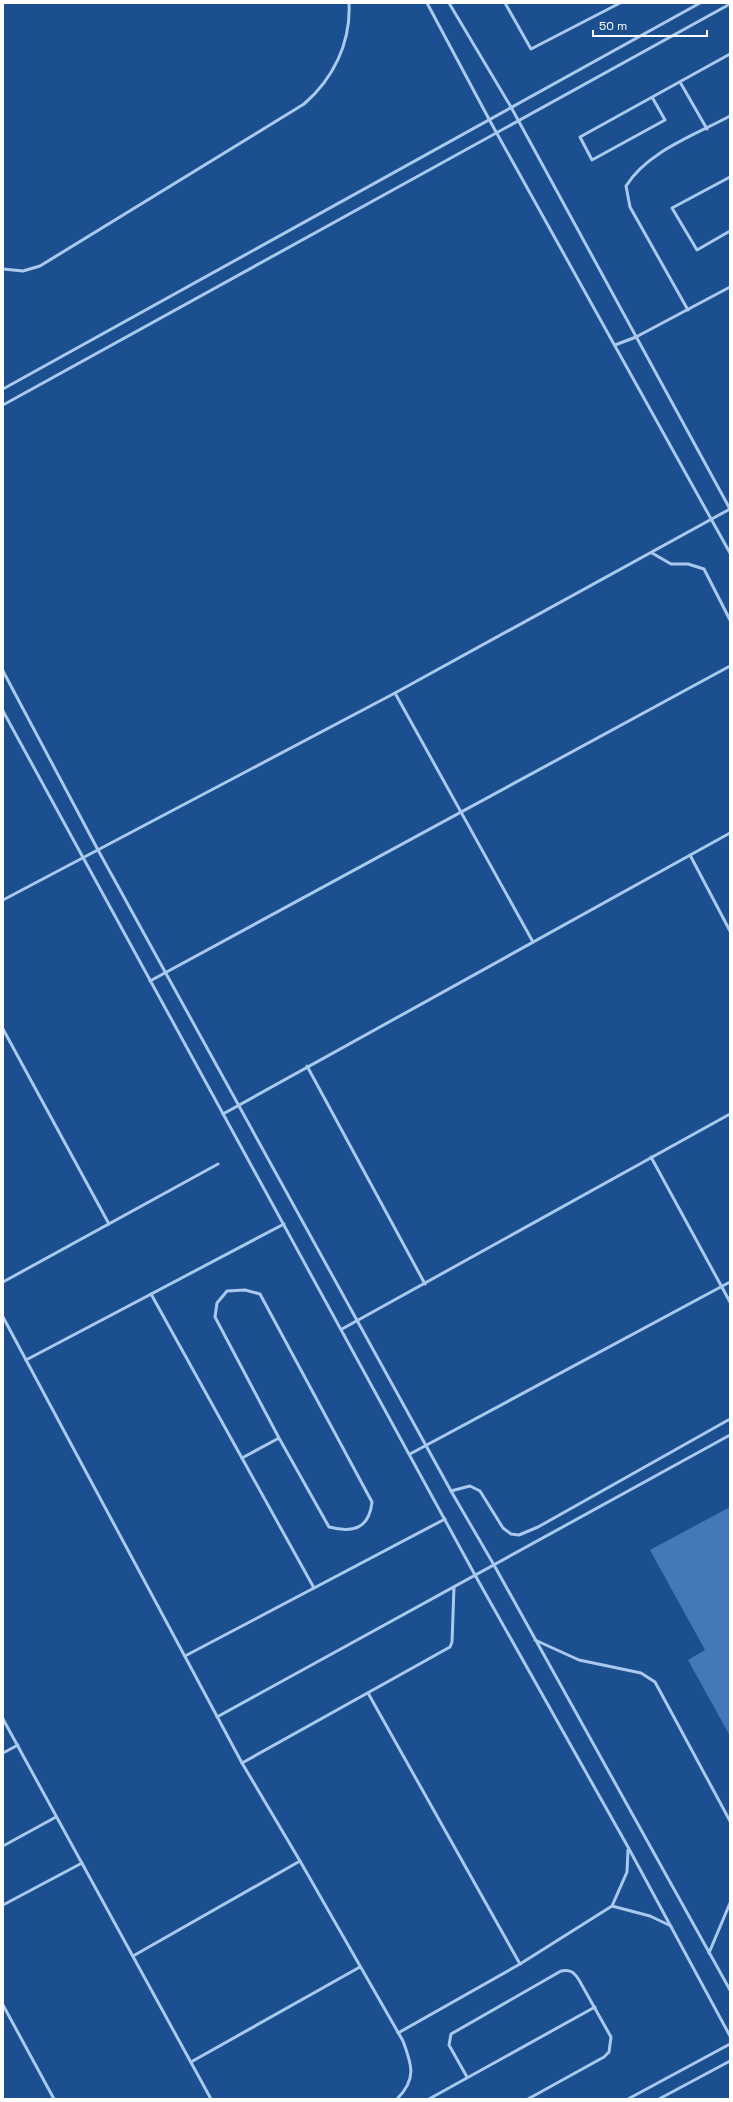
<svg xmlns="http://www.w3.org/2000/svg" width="733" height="2102" font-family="'Space Grotesk',sans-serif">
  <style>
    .building { fill: #4478b7 }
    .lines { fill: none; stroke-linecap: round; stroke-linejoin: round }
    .service { stroke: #a9c9ee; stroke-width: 3 }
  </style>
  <rect width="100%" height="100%" fill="#1b4f8f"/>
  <polygon class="building" points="730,1507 730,1736 688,1660 705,1650 650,1550"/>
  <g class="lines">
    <g class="service">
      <polyline points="427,3 490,121 730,553"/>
      <polyline points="449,3 511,107 730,509"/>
      <polyline points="505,3 531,49 620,3"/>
      <polyline points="680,82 707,129"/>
      <path d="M652 97 665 120 592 160 580 137C630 109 680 82 730 54"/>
      <polyline points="730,177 672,208 697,250 730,231"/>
      <path d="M3 269 23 271 40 266 304 104C333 79 351 43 349 3"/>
      <path d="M688 310 630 207 626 186C648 151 695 135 730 116"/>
      <polyline points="615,345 636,337 730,287"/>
      <polyline points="3,389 700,3"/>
      <polyline points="3,405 730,4"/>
      <polyline points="652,553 671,564 688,564 704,569 730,620"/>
      <polyline points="3,671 98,850 451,1491 494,1565 730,1990"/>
      <polyline points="395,693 533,942"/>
      <polyline points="3,711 475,1575 628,1847 730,2036"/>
      <polyline points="690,855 730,931"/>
      <polyline points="3,900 395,693 730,509"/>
      <polyline points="150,981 730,666"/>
      <polyline points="3,1029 109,1224"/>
      <polyline points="307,1066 425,1284"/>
      <polyline points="223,1114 730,833"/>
      <polyline points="651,1157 730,1302"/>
      <polyline points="3,1282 218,1164"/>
      <polyline points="151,1294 314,1588"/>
      <path d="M3 1317 242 1763 300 1861 403 2041C412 2065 417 2079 397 2099"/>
      <polyline points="342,1329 730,1114"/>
      <polyline points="26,1360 284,1224"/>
      <polyline points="410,1454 730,1282"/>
      <path d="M242 1458 279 1438 215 1317 217 1303 227 1291 245 1290 260 1294 372 1502C369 1529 353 1533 329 1527L279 1438"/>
      <polyline points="451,1491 470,1486 480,1491 503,1528 511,1534 519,1535 538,1527 730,1419"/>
      <polyline points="535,1640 579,1660 641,1673 655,1682 730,1821"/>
      <polyline points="185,1656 445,1519"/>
      <polyline points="368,1693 520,1964"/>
      <polyline points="217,1717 730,1435"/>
      <polyline points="3,1719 211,2099"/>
      <polyline points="3,1753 18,1745"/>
      <polyline points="242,1763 450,1647 452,1642 454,1587"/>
      <polyline points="3,1846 56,1817"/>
      <polyline points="3,1905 82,1863"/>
      <polyline points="612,1906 650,1916 671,1926"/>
      <polyline points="709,1953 730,1903"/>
      <polyline points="133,1956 300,1861"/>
      <polyline points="3,2005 54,2099"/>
      <polyline points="398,2033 520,1964 612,1906 627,1872 628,1850"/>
      <polyline points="191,2062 360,1967"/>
      <path d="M467 2077 449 2045 451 2034 561 1971C570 1969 574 1972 579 1980L611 2037 609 2052 604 2057 528 2099"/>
      <polyline points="429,2099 595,2007"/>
      <polyline points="628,2099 730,2044"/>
      <polyline points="659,2099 730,2061"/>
    </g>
  </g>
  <rect width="733" height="2102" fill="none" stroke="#ffffff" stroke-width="8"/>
  <path d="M593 30v6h114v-6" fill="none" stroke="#ffffff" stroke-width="2"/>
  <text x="599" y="30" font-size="12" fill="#ffffff" stroke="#1b4f8f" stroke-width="3" paint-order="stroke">50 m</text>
</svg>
